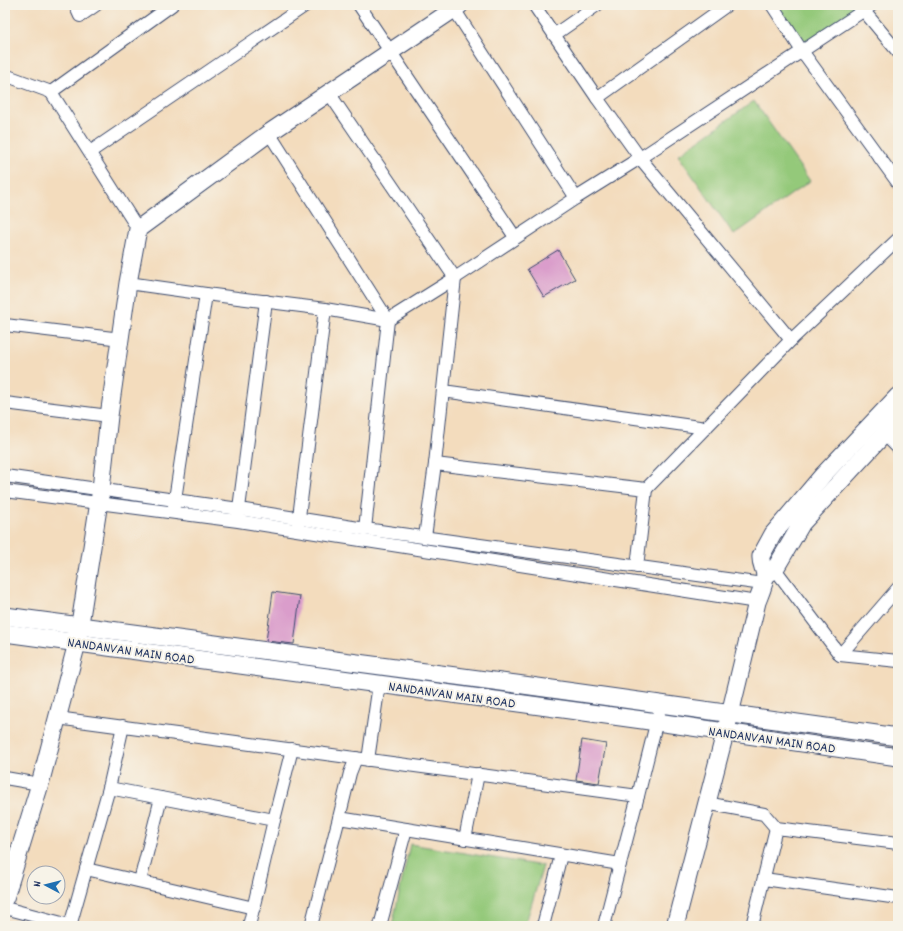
<svg xmlns="http://www.w3.org/2000/svg" width="903" height="931" font-family="Dekko,sans-serif">
  <style>
    .green { fill: #94c97a; stroke: #587c6c }
    .building { fill: #da9dcb }
    .lines { fill: none; stroke-linecap: round; stroke-linejoin: round }
    .street-casing { stroke: #3b496c; stroke-width: 14 }
    .secondary-casing { stroke: #3b496c; stroke-width: 19 }
    .street { stroke: #fff; stroke-width: 12 }
    .secondary { stroke: #fff; stroke-width: 17 }
    .labels { text-anchor: middle; stroke-width: 4; stroke-linejoin: round; paint-order: stroke }
    .street-label { font-size: 14px; fill: #1b2f5e; stroke: #f7f3e8 }
  </style>
  <rect width="100%" height="100%" fill="#f7f3e8"/>
  <filter id="ink" filterUnits="userSpaceOnUse"><feTurbulence type="fractalNoise" baseFrequency=".025" numOctaves="2"/><feDisplacementMap in="SourceGraphic" scale="8" xChannelSelector="R" yChannelSelector="G"/><feConvolveMatrix kernelMatrix="1 2 1 2 8 2 1 2 1" color-interpolation-filters="sRGB"/></filter>
  <filter id="wash" filterUnits="userSpaceOnUse"><feTurbulence type="fractalNoise" baseFrequency=".012" numOctaves="4" result="noise"/><feDisplacementMap in="SourceGraphic" scale="16" xChannelSelector="R" yChannelSelector="G"/><feGaussianBlur stdDeviation="0.9" result="paint"/><feColorMatrix in="noise" values="0 0 0 0 0 0 0 0 0 0 0 0 0 0 0 0 0 1.4 0 .05"/><feComposite in="paint" operator="in"/></filter>
  <g filter="url(#wash)">
    <rect width="100%" height="100%" fill="#f3dcbd"/>
    <g class="green">
      <polygon points="772,5 869,5 802,51"/>
      <polygon points="754,101 810,181 734,235 678,155"/>
      <polygon points="410,844 543,866 525,926 392,926"/>
    </g>
    <g id="blocks">
      <g class="building">
        <polygon points="558,250 575,279 544,297 527,269"/>
        <polygon points="273,592 300,596 294,644 266,641"/>
        <polygon points="582,740 606,744 599,783 576,780"/>
      </g>
    </g>
  </g>
  <g filter="url(#ink)">
    <use href="#blocks" fill-opacity="0" stroke="#3b496c" stroke-width="1"/>
    <g class="lines">
      <defs>
        <g id="street">
          <polyline points="75,5 80,16 96,5"/>
          <polyline points="359,5 515,237"/>
          <polyline points="534,5 597,98 640,158 791,340 646,489"/>
          <polyline points="772,5 802,51 898,183"/>
          <polyline points="454,9 576,198"/>
          <polyline points="864,11 898,52"/>
          <polyline points="554,35 597,5"/>
          <polyline points="5,75 51,92"/>
          <polyline points="329,93 455,278 435,464 425,537"/>
          <polyline points="597,98 727,5"/>
          <polyline points="269,133 388,320 455,278 576,198 640,158 872,5"/>
          <polyline points="90,152 306,5"/>
          <polyline points="138,229 51,92 172,5"/>
          <polyline points="128,283 206,294 325,309 388,320 365,529"/>
          <polyline points="5,325 121,339"/>
          <polyline points="791,340 898,239"/>
          <polyline points="443,391 706,428"/>
          <polyline points="5,403 109,416"/>
          <polyline points="884,434 898,448"/>
          <polyline points="435,464 646,489 637,567"/>
          <polyline points="5,476 239,509 365,529 763,584"/>
          <polyline points="5,491 238,521 757,602"/>
          <polyline points="174,506 206,294"/>
          <polyline points="238,516 266,301"/>
          <polyline points="298,525 325,309"/>
          <polyline points="775,569 840,655 898,588"/>
          <polyline points="840,655 898,661"/>
          <polyline points="57,718 638,796 620,864 339,818 311,926"/>
          <polyline points="368,760 379,684"/>
          <polyline points="5,778 40,784"/>
          <polyline points="109,788 123,726"/>
          <polyline points="638,796 661,704"/>
          <polyline points="706,803 764,814 776,828"/>
          <polyline points="339,818 350,773 356,758"/>
          <polyline points="274,820 292,749"/>
          <polyline points="465,839 478,774"/>
          <polyline points="86,869 254,908"/>
          <polyline points="764,879 898,898"/>
          <polyline points="140,881 161,798"/>
          <polyline points="5,908 73,926"/>
          <polyline points="70,926 109,788 274,820 249,926"/>
          <polyline points="380,926 406,829"/>
          <polyline points="543,926 561,855"/>
          <polyline points="604,926 620,864"/>
          <polyline points="752,926 776,828 898,843"/>
        </g>
        <g id="secondary">
          <polyline points="765,576 775,569 802,523 898,419"/>
          <polyline points="5,616 516,684 898,737"/>
          <polyline points="5,633 657,722 898,757"/>
          <polyline points="5,898 40,784 77,643 101,489 109,416 128,283 138,229 269,133 460,5"/>
          <path d="M675 926 730 714 757 602C760 594 765 584 765 576 765 569 760 564 761 556L773 534 823 475 898 396"/>
        </g>
      </defs>
      <use href="#street" class="street-casing"/>
      <use href="#secondary" class="secondary-casing"/>
      <use href="#street" class="street"/>
      <use href="#secondary" class="secondary"/>
    </g>
  </g>
  <g class="labels">
    <g class="street-label">
      <text transform="translate(131 650) rotate(8)" y="5">NANDANVAN MAIN ROAD</text>
      <text transform="translate(452 694) rotate(8)" y="5">NANDANVAN MAIN ROAD</text>
      <text transform="translate(772 739) rotate(8)" y="5">NANDANVAN MAIN ROAD</text>
    </g>
  </g>
  <rect width="903" height="931" fill="none" stroke="#f7f3e8" stroke-width="20"/>
  <g transform="translate(46 885) rotate(277)"><circle r="19" fill="#f7f3e8" stroke="#9fa5b1"/>
  <path d="M0-3L7 15L0 10L-7 15Z" fill="#1f6fb2"/>
  <text y="-6" font-size="11" font-weight="bold" text-anchor="middle" fill="#1b2f5e">N</text>
  </g>
</svg>
